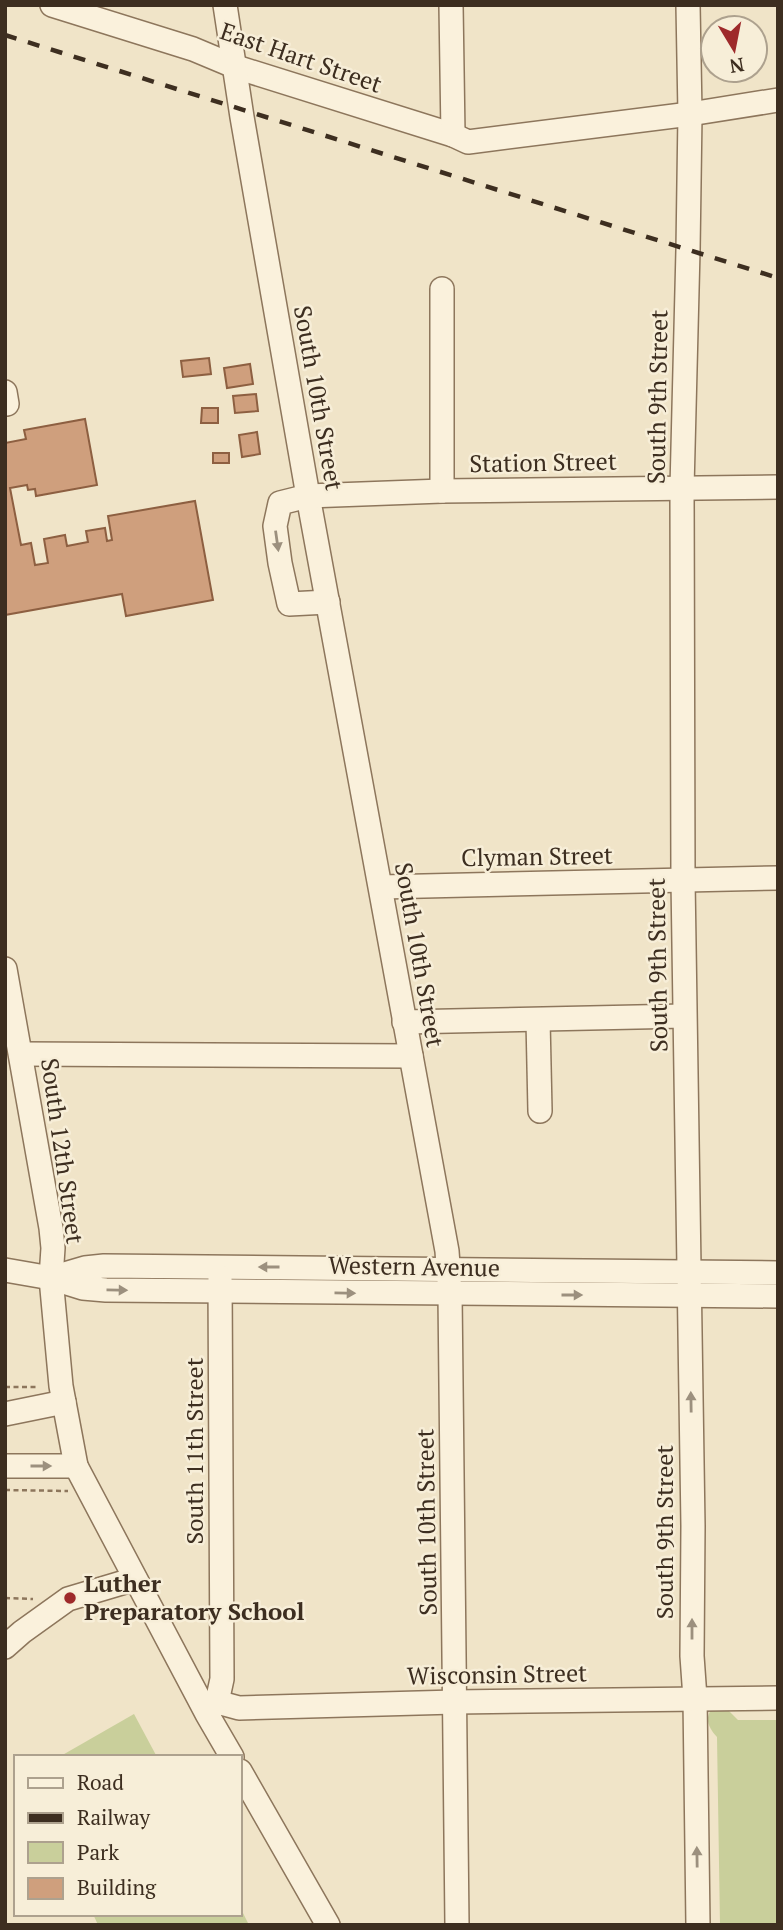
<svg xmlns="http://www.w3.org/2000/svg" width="783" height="1930" font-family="'PT Serif',serif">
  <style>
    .green { fill: #c9cf9b }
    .building { fill: #cf9f7d; stroke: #8d5f41; stroke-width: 2 }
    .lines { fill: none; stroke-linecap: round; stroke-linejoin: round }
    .minor-casing { stroke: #8d765c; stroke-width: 26 }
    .path { stroke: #8d765c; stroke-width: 2.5; stroke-dasharray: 5 3.5; stroke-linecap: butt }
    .minor { stroke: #faf1dc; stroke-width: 23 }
    .rail { stroke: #3d2e20; stroke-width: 4.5; stroke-dasharray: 12 12; stroke-linecap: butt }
    .oneway { fill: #9c907e }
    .poi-dot { fill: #9e2a2b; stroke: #f7eed8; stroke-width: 2.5 }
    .labels { text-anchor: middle; stroke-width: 5; stroke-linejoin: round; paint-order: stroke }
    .street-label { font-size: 24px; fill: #3d2e20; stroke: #f7eed8 }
    .poi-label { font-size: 24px; font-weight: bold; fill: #3d2e20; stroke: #f7eed8; text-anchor: start }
  </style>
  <rect width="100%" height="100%" fill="#f0e4c8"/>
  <g class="green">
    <path d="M727 1709 738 1720H778V1925H720L717 1737C710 1729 704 1720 711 1710Z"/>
    <polygon points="134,1714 157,1757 59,1757"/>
    <polygon points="240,1907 249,1925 98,1925 93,1914 240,1914"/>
  </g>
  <g class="building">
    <polygon points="209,358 211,374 183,377 181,361"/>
    <polygon points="250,364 253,384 227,388 224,368"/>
    <polygon points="256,394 258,411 235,413 233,396"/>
    <polygon points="202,408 218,408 218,423 201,423"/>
    <polygon points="85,419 97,485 36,496 35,489 28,490 27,485 10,488 21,545 31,543 35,565 48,563 44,539 65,535 67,546 88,542 86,531 105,528 107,541 112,540 108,516 195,501 213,600 126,616 122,594 5,615 5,443 26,439 24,430"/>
    <polygon points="257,432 260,454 242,457 239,435"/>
    <rect x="213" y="453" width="16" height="10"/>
  </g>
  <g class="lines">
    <defs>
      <g id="minor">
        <polyline points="52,5 193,49 236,67 453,135 468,142 690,114 778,100"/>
        <polyline points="225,5 242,117 308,496 447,1251 450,1294 457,1925"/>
        <polyline points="451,5 453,135"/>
        <polyline points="688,5 690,114 688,250 682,488 683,880 693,1526 692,1656 695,1698 698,1925"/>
        <polyline points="442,289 442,491"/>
        <polyline points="5,392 7,404 5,404"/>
        <polyline points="328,602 289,604 280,563 275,526 280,503 308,496 442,491 778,487"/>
        <polyline points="381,887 778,878"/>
        <polyline points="5,969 51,1228 53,1248 51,1278 61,1386 76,1466 207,1714 232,1757"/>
        <polyline points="538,1020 540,1111"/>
        <polyline points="404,1022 684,1016"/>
        <polyline points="21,1054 411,1056"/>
        <polyline points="5,1270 51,1278 83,1288 106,1290 778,1296"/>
        <polyline points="51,1278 85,1268 104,1266 778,1273"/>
        <polyline points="5,1414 64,1402"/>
        <polyline points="5,1466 76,1466"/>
        <polyline points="5,1647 22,1632 68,1599 135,1579"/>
        <polyline points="217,1702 239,1708 455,1702 778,1698"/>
        <polyline points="209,1711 217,1702 222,1679 220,1277"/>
        <polyline points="240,1771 328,1925"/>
      </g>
    </defs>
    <use href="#minor" class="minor-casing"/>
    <g class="path">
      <polyline points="5,1387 37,1387"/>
      <polyline points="5,1490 68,1491"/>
      <polyline points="5,1598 33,1599"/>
    </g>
    <use href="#minor" class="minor"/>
    <polyline class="rail" points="5,35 778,278"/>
  </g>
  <defs><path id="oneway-solid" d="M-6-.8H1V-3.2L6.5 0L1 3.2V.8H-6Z" transform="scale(1.75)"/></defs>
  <g class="oneway">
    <use href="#oneway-solid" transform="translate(277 541) rotate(82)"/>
    <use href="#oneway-solid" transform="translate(269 1267) rotate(-180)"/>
    <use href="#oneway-solid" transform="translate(117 1290) rotate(1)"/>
    <use href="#oneway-solid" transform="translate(345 1293) rotate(1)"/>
    <use href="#oneway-solid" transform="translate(572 1295)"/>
    <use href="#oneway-solid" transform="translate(691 1402) rotate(-91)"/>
    <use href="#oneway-solid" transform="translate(41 1466)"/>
    <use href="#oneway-solid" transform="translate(692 1629) rotate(-90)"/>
    <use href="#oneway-solid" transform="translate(697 1857) rotate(-91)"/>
  </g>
  <circle class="poi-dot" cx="70" cy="1598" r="7"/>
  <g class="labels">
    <g class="street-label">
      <text transform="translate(301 58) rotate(19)" y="8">East Hart Street</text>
      <text transform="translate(658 397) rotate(-89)" y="8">South 9th Street</text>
      <text transform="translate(318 398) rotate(80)" y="8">South 10th Street</text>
      <text transform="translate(543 463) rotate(-1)" y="8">Station Street</text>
      <text transform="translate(537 857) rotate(-1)" y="8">Clyman Street</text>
      <text transform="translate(419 955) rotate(80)" y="8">South 10th Street</text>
      <text transform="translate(658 965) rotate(-91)" y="8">South 9th Street</text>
      <text transform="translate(62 1151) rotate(82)" y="8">South 12th Street</text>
      <text transform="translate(414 1267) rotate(1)" y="8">Western Avenue</text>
      <text transform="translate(195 1451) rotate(-90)" y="8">South 11th Street</text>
      <text transform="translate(427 1522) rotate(-91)" y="8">South 10th Street</text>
      <text transform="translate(665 1532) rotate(-90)" y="8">South 9th Street</text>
      <text transform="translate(497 1675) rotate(-1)" y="8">Wisconsin Street</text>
    </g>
    <g class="poi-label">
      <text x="84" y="1592">Luther<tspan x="84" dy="28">Preparatory School</tspan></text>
    </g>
  </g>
  <rect width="783" height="1930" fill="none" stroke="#3d2e20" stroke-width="14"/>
  <rect x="14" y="1755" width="228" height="161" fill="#f7eed8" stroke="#ada18e" stroke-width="2"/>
  <rect x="28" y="1778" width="35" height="10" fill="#faf1dc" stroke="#ada18e" stroke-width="2"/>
  <text x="77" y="1790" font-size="21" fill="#3d2e20">Road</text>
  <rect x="28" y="1813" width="35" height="10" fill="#3d2e20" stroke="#ada18e" stroke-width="2"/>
  <text x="77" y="1825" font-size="21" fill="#3d2e20">Railway</text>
  <rect x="28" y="1842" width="35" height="21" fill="#c9cf9b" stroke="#ada18e" stroke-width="2"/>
  <text x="77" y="1860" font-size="21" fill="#3d2e20">Park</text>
  <rect x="28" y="1878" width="35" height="21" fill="#cf9f7d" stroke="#ada18e" stroke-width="2"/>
  <text x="77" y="1895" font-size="21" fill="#3d2e20">Building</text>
  <g transform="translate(734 49) rotate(170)"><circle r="33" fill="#f7eed8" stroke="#ada18e" stroke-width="2"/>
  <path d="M0-5L12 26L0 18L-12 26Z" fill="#9e2a2b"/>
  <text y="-10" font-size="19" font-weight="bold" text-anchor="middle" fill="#3d2e20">N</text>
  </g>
</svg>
